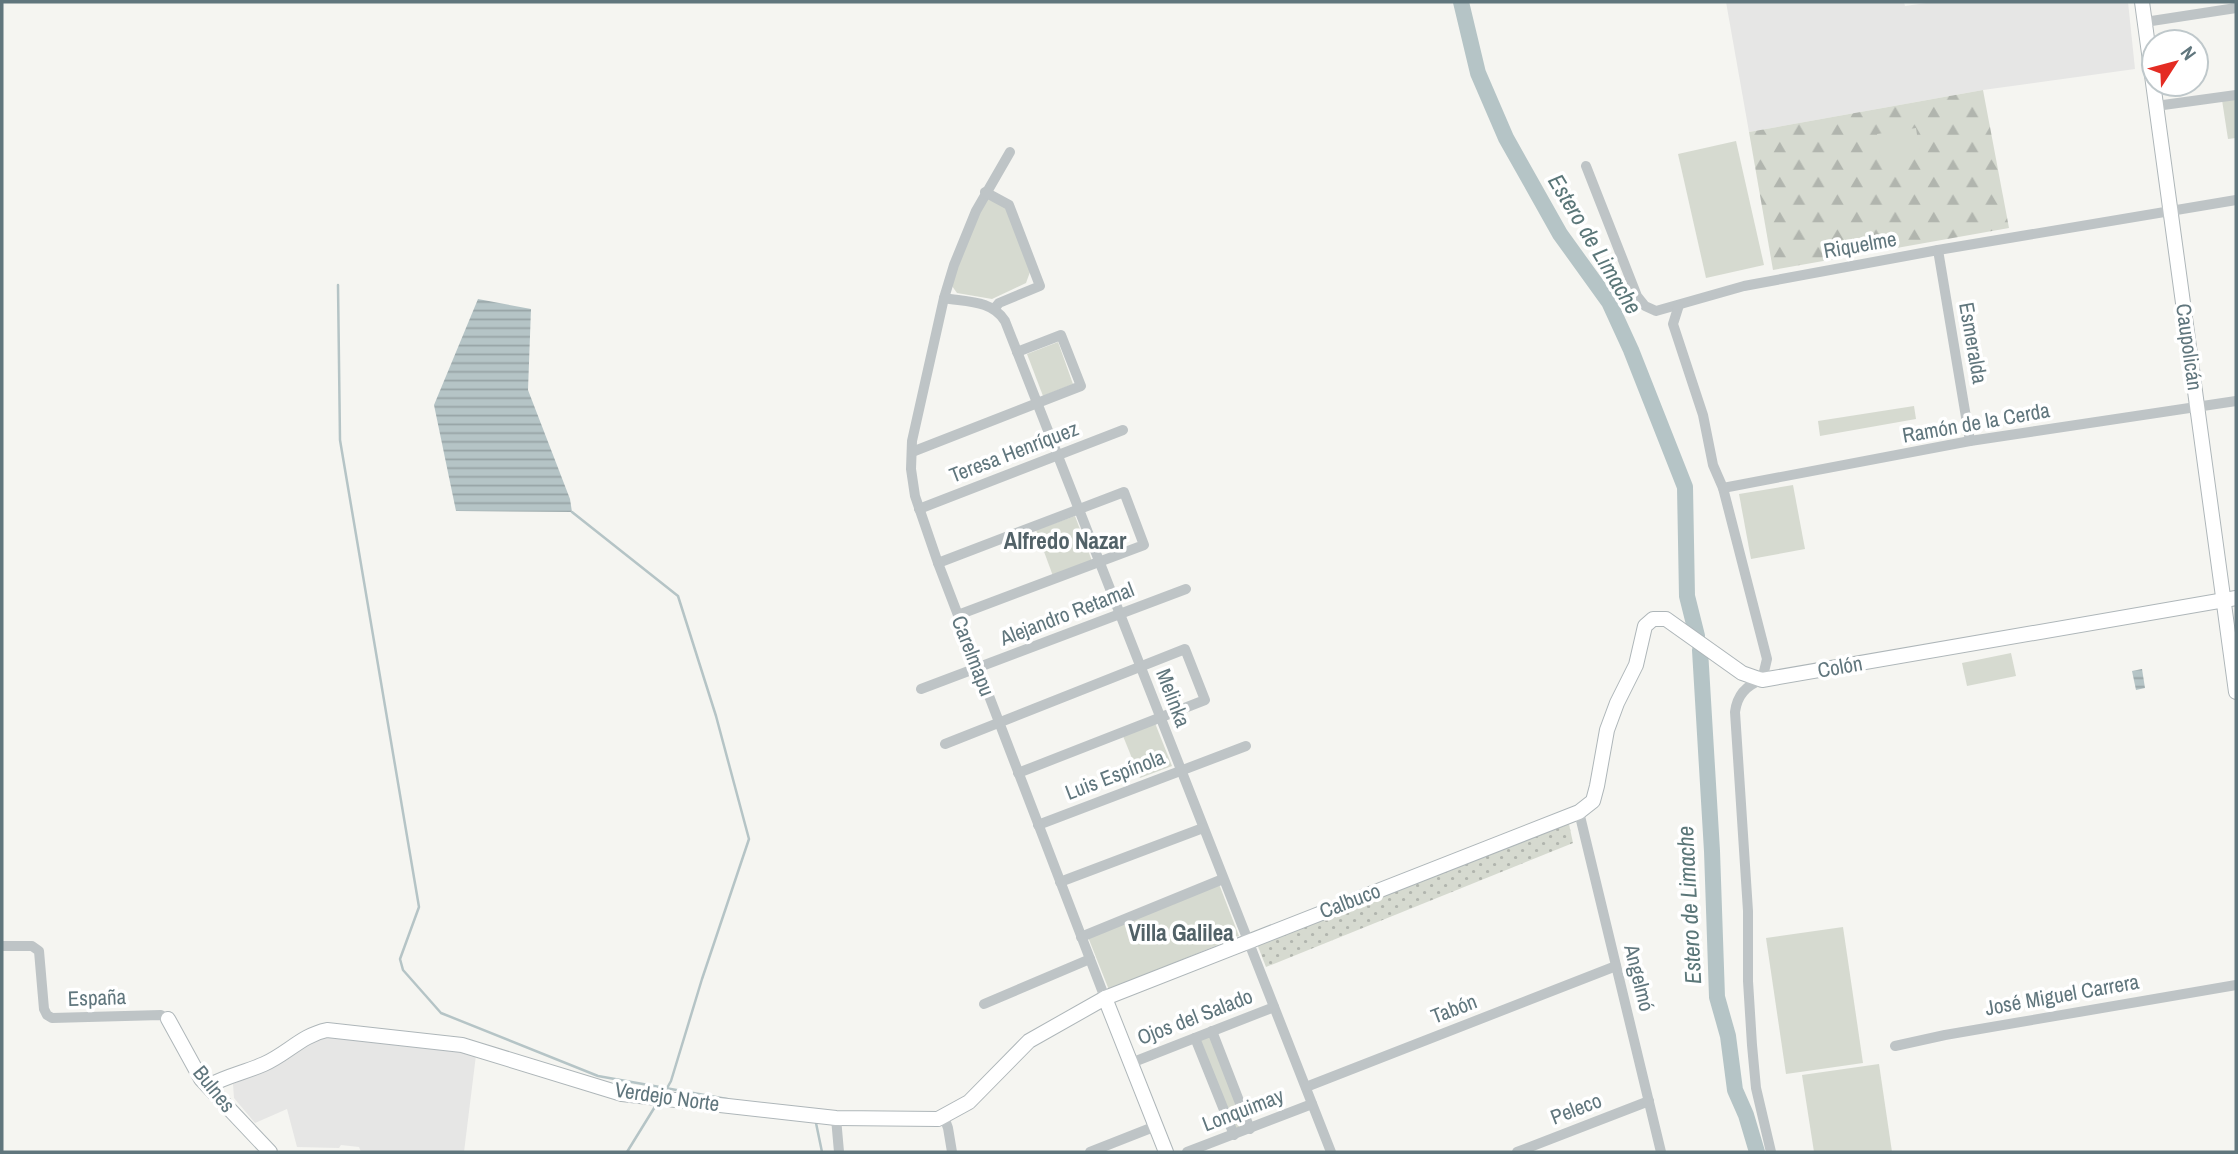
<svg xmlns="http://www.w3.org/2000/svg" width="2238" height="1154" font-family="'Archivo Narrow',sans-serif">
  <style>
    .built { fill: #e6e6e5 }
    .grass { fill: url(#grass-dots) }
    .forest { fill: url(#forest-firs) }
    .park { fill: #d6dad0 }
    .water { fill: url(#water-rules) }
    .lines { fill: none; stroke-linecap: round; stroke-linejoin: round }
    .stream { stroke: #b5c4c6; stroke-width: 2.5 }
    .river { stroke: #b5c4c6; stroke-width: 16 }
    .secondary-casing { stroke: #aeb6b9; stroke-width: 16 }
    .street { stroke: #bec4c6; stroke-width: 10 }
    .secondary { stroke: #fff; stroke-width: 14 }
    .labels { text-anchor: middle; stroke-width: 7; stroke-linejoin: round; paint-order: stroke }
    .street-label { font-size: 21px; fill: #60767d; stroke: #fff }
    .water-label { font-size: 23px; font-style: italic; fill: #5a7678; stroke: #fff }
    .neighbourhood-label { font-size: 23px; font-weight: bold; fill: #526268; stroke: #fff }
  </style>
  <defs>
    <pattern id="grass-dots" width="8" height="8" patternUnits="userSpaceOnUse" patternTransform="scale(1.75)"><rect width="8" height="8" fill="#d6dad0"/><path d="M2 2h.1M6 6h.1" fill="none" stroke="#b1b5ae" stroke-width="1.8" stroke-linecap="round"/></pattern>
    <pattern id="forest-firs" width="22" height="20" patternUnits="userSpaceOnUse" patternTransform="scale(1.75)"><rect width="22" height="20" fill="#d6dad0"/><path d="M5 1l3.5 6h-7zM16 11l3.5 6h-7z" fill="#b1b5ae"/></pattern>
    <pattern id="water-rules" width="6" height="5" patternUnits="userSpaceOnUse" patternTransform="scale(1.75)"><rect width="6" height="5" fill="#b5c4c6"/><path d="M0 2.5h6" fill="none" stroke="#97a4a6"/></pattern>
  </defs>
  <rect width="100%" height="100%" fill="#f5f5f1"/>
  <g class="built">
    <polygon points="1726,2 1904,2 1905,6 1934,2 2128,2 2135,69 1983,90 1749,132"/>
    <polygon points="340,1036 427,1044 476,1055 464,1152 361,1152 359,1147 341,1145 339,1148 297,1147 287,1109 255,1123 234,1098 233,1084 264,1071 317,1038"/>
  </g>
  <polygon class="grass" points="1569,824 1573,843 1266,967 1257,944"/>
  <polygon class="forest" points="1983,90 2009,228 1773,270 1749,132"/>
  <g class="park">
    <polygon points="2236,98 2236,138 2228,139 2222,100"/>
    <polygon points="1916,128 1920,154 1881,160 1877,134"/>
    <polygon points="1736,141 1764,265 1706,278 1678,154"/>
    <polygon points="987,197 1006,206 1030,272 1026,283 992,299 957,293 952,286 961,252"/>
    <polygon points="1058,342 1073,384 1043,396 1027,354"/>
    <polygon points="1914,406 1916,419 1820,436 1818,421"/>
    <polygon points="1793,485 1805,549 1751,559 1739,494"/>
    <polygon points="1075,516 1092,561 1053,576 1036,530"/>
    <polygon points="2011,653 2016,676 1967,686 1962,663"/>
    <polygon points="1155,723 1172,766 1140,778 1123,736"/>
    <polygon points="1219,884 1239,936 1109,990 1088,937"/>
    <polygon points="1843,927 1863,1063 1786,1074 1766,938"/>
    <polygon points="1210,1036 1245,1125 1234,1130 1199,1040"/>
    <polygon points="1879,1064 1892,1152 1814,1152 1802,1075"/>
  </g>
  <g class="water">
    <polygon points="478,299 531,309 528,390 570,499 572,512 456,511 434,405"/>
    <polygon points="2142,669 2145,688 2136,690 2132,671"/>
  </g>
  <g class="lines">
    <g class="stream">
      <polyline points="338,285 340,440 419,907 400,959 403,970 441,1013 598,1076 727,1099"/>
      <polyline points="572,512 678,596 716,716 749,839 702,979 671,1081 666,1090"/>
      <polyline points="816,1123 822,1152"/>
      <polyline points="627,1152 656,1105"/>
    </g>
    <g class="river">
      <polyline points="1461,2 1478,73 1506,138 1560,234 1609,302 1631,350 1685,487 1687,596 1697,636"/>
      <polyline points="1700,650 1712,851 1717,997 1728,1036 1735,1090 1746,1115 1757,1152"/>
    </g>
    <defs>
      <g id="secondary">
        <polyline points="2142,2 2236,692"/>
        <polyline points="1105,998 1166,1152"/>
        <polyline points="168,1019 201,1079 270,1152"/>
        <path d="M208 1086C226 1076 246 1072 264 1064 287 1054 302 1035 327 1030L462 1045 622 1094 836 1118 938 1119 969 1102 1029 1041 1105 998 1579 812 1593 801 1597 786 1607 730 1617 703 1636 665 1645 626 1653 619H1666L1742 673 1762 680 2236 598"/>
      </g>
    </defs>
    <use href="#secondary" class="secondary-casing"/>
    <g class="street">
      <polyline points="2145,22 2236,8"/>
      <polyline points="2156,106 2236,95"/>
      <polyline points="1010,152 976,211 954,265 944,298 912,441 911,469 915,496 938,563 1105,998"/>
      <polyline points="1586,166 1637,296 1645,306 1656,311 1744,286 1938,250 2236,200"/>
      <polyline points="985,192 1009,205 1040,286 999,303 994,309"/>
      <polyline points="1938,250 1970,441"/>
      <path d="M944 298C966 302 992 300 1005 321L1331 1152"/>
      <path d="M1679 305 1673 324 1703 415 1713 465 1723 488 1767 659 1762 680C1746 685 1737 696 1735 712L1748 911V981L1752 1045 1756 1088 1771 1152"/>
      <polyline points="912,452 1081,386 1061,335 1017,352"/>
      <polyline points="1723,488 1970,441 2236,401"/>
      <polyline points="919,509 1123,430"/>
      <polyline points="938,563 1124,492 1144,545 958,615"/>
      <polyline points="921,689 1186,589"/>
      <polyline points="945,744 1185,649 1205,700 1018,773"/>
      <polyline points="1579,812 1661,1152"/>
      <polyline points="1038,825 1246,746"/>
      <polyline points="1060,882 1203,828"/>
      <polyline points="1081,937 1223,879"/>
      <polyline points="2,946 32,946 39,951 44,1009 47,1015 52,1018 161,1015 168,1019"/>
      <polyline points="984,1004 1090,959"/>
      <polyline points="1212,1031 1250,1129"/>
      <polyline points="1195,1038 1234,1135"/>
      <polyline points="1895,1046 1945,1035 2236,985"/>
      <polyline points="1131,1063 1274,1007"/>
      <polyline points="1306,1087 1616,966"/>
      <polyline points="944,1117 948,1128 952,1152"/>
      <polyline points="836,1118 839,1152"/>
      <polyline points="1090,1152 1156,1126"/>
      <polyline points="1187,1152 1312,1104"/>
      <polyline points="1517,1152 1649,1101"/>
    </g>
    <use href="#secondary" class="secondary"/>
  </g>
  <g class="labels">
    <g class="street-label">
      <text transform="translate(1860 245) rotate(-10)" y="7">Riquelme</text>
      <text transform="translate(1973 343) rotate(80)" y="7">Esmeralda</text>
      <text transform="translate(2189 347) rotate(82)" y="7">Caupolicán</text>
      <text transform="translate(1976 423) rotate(-10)" y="7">Ramón de la Cerda</text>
      <text transform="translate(1014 452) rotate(-21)" y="7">Teresa Henríquez</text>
      <text transform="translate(1067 614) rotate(-21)" y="7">Alejandro Retamal</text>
      <text transform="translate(973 656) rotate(69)" y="7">Carelmapu</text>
      <text transform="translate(1840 667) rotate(-10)" y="7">Colón</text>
      <text transform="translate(1173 698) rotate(69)" y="7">Melinka</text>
      <text transform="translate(1115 775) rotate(-21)" y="7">Luis Espínola</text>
      <text transform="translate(1350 901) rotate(-21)" y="7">Calbuco</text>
      <text transform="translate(1639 978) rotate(76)" y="7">Angelmó</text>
      <text transform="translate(2062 995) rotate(-10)" y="7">José Miguel Carrera</text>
      <text transform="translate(97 998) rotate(-2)" y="7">España</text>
      <text transform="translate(1454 1009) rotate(-21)" y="7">Tabón</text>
      <text transform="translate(1195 1017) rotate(-21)" y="7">Ojos del Salado</text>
      <text transform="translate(214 1089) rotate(51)" y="7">Bulnes</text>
      <text transform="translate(667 1097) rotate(8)" y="7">Verdejo Norte</text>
      <text transform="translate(1576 1109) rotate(-21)" y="7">Peleco</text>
      <text transform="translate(1243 1110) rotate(-21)" y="7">Lonquimay</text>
    </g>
    <g class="water-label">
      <text transform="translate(1595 244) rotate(59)" y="8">Estero de Limache</text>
      <text transform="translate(1689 905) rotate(-93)" y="8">Estero de Limache</text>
    </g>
    <g class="neighbourhood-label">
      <text x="1065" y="549">Alfredo Nazar</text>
      <text x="1181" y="941">Villa Galilea</text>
    </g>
  </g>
  <rect width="2238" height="1154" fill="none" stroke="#60767d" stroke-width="7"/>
  <g transform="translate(2175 63) rotate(54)"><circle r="33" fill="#ffffff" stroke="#bfc8cb" stroke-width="2"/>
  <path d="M0-5L12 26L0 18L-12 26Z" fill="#e42c23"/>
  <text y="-10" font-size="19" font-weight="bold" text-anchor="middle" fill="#60767d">N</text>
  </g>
</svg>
